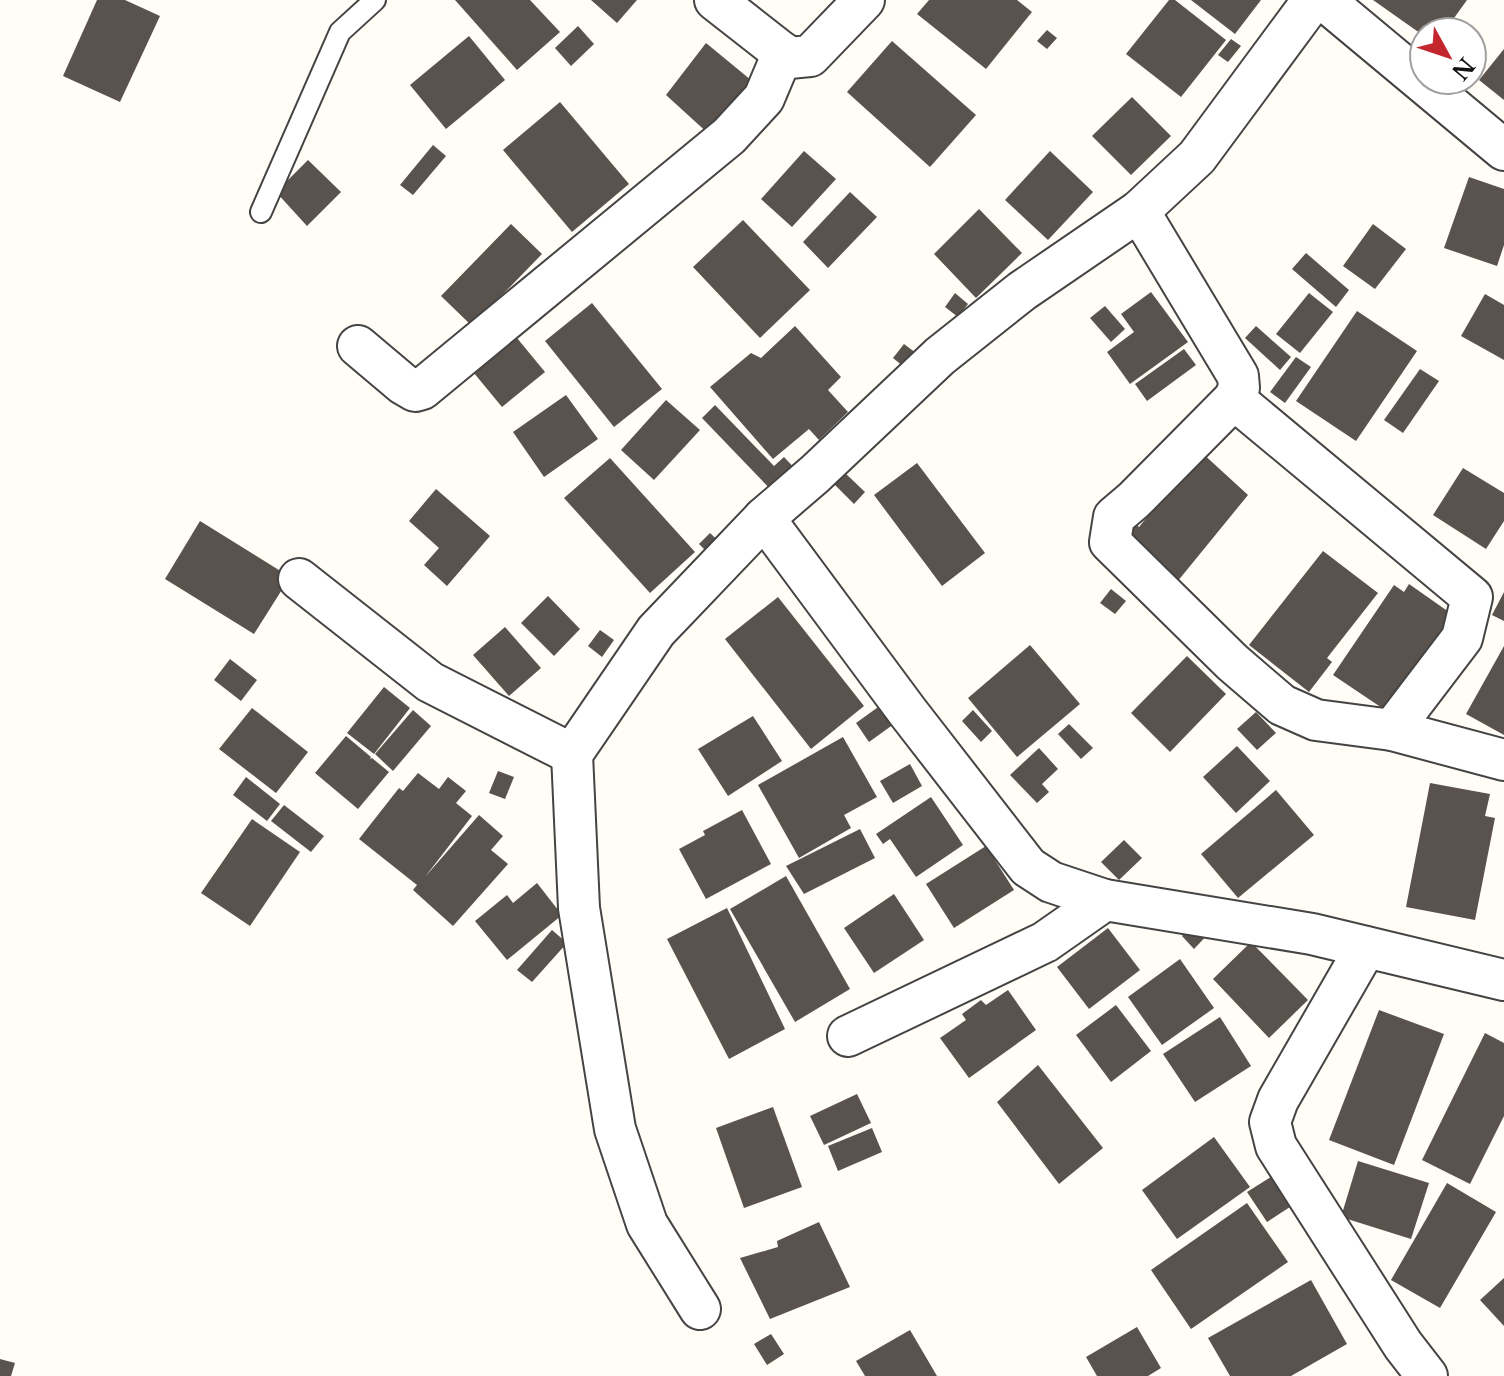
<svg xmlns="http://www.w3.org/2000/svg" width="1504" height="1376" font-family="'Libre Baskerville',serif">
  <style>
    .building { fill: #5a524d }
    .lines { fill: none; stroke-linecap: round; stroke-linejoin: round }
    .lane-casing { stroke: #444; stroke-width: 24 }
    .street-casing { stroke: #444; stroke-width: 44 }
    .lane { stroke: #fff; stroke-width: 20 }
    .street { stroke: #fff; stroke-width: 40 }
  </style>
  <rect width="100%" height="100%" fill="#fffdf5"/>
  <g class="building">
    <polygon points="97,0 125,0 160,16 120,102 63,76"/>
    <polygon points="455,0 530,0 560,32 517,70"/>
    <polygon points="591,0 637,0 617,23"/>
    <polygon points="929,0 1017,0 1032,12 986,69 917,14"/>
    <polygon points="1169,0 1175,0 1226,40 1181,97 1126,54"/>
    <polygon points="1191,0 1261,0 1235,34"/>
    <polygon points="1373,0 1467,0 1444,32 1424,32 1424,36"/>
    <polygon points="578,26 594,44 571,66 555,48"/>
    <polygon points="1047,30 1057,38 1047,49 1037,41"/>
    <polygon points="469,36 505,80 446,129 410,85"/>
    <polygon points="1231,39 1241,46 1228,62 1218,55"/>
    <polygon points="892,41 976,115 930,167 847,92"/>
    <polygon points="706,43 757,85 711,136 666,95"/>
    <polygon points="1504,49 1504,100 1479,80"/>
    <polygon points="1132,97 1171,136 1131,175 1092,136"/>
    <polygon points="560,102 629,184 572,232 503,150"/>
    <polygon points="433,145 446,156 413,195 400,185"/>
    <polygon points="804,151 836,179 792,227 761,199"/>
    <polygon points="1050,151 1093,192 1048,240 1005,200"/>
    <polygon points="308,160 341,192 307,226 276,192"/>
    <polygon points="1469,177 1504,189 1504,245 1497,266 1444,248"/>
    <polygon points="850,192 877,217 828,268 803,242"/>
    <polygon points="979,209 1022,253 976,298 934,254"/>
    <polygon points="743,220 810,290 760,338 693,267"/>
    <polygon points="511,224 542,254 472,326 441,296"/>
    <polygon points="1373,224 1406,249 1375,289 1343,266"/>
    <polygon points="1306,253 1349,290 1336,307 1292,269"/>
    <polygon points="1151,292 1188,342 1130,384 1107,352 1134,332 1121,314"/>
    <polygon points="955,293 968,304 958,317 945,307"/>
    <polygon points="1309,293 1333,312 1300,353 1276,334"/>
    <polygon points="1485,294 1504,305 1504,360 1461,336"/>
    <polygon points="592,303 662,389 614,427 545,341"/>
    <polygon points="1105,306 1125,329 1111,342 1090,318"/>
    <polygon points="1357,311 1417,351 1356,441 1296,401"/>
    <polygon points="795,326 841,377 828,390 848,412 819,440 809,429 773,459 710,387 751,353 761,358"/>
    <polygon points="1256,326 1291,357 1280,370 1245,338"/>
    <polygon points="512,332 545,372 502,407 469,367"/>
    <polygon points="904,344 916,353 904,367 893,358"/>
    <polygon points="1184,349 1196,365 1147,401 1135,384"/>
    <polygon points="1296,357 1311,367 1285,403 1270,392"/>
    <polygon points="1420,369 1439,381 1403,433 1384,420"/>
    <polygon points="566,395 598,439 544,477 513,432"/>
    <polygon points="666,400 700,430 654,480 621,450"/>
    <polygon points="715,405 774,466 784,457 799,473 776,495 702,418"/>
    <polygon points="1200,451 1248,495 1177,582 1119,537 1132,520 1139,527"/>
    <polygon points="610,458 695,552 650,593 564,498"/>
    <polygon points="917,463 985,553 942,586 874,495"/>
    <polygon points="1463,468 1504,493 1504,521 1486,549 1433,515"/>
    <polygon points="844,472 865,492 854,504 833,483"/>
    <polygon points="436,489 490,536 447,586 424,565 439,548 409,521"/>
    <polygon points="200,521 290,577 254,634 165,579"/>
    <polygon points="710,533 725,547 713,558 699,544"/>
    <polygon points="1323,551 1378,593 1327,658 1332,662 1309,692 1249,645"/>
    <polygon points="1409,584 1456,617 1391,714 1333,675 1394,585 1404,592"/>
    <polygon points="1111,589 1126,601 1115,614 1100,603"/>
    <polygon points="1504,592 1504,621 1492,615"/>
    <polygon points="548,596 580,629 554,656 521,623"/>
    <polygon points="778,597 864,706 811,749 725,639"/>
    <polygon points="505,627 541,668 509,696 473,655"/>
    <polygon points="600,630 614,640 602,657 588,646"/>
    <polygon points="1030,645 1080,704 1017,757 968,698"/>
    <polygon points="1504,646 1504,735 1466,714"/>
    <polygon points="1187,656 1226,694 1170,752 1131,713"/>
    <polygon points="230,659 257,680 241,701 214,680"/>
    <polygon points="384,687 410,708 374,754 347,733"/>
    <polygon points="881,705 894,724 869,742 856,723"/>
    <polygon points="252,708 308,752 276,793 219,749"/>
    <polygon points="413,710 431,726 393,771 375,754"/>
    <polygon points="973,710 992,731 981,742 962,721"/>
    <polygon points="1256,712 1276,733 1257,750 1237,729"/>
    <polygon points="753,716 782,761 728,796 698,749"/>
    <polygon points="1069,724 1093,748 1081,759 1058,734"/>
    <polygon points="346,736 371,757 370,759 372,758 389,772 358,809 315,773"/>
    <polygon points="843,737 877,797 844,815 851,828 799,858 758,785"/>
    <polygon points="1237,746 1270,781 1236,813 1203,777"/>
    <polygon points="1039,748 1058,769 1042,784 1049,792 1037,803 1010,775"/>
    <polygon points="910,764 922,786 893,803 880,781"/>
    <polygon points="498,771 514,777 505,799 489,793"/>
    <polygon points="418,773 439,789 448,777 466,791 456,803 472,816 425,877 479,815 503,836 491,850 508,864 453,926 413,890 417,885 359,839 399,788 403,791"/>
    <polygon points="246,777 280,804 267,821 233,795"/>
    <polygon points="1430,783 1490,794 1485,816 1495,818 1475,920 1406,907"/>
    <polygon points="1276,790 1314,835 1238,898 1201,854"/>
    <polygon points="931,797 963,845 916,877 890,839 883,844 876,834"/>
    <polygon points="284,805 324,836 311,852 271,821"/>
    <polygon points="742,810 771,864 706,899 679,849 705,835 703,831"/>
    <polygon points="252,819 300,852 250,926 201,893"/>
    <polygon points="860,829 875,858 804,894 786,866"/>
    <polygon points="1124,840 1142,858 1119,880 1101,862"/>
    <polygon points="986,846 1014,890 954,928 926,884"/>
    <polygon points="786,876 850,989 795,1022 730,909"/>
    <polygon points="537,883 562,915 507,960 475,921 507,895 513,903"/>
    <polygon points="894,894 924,940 874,973 844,928"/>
    <polygon points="727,908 785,1029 729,1059 667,939"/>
    <polygon points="1199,918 1212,930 1194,949 1182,936"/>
    <polygon points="1108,928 1140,970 1089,1009 1057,967"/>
    <polygon points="552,930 567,943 532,982 517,970"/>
    <polygon points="1251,942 1308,1000 1269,1038 1213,979"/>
    <polygon points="1180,959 1214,1008 1162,1045 1128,997"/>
    <polygon points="1008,990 1036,1030 969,1078 940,1038 966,1020 962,1014 981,1000 986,1005"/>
    <polygon points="1116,1005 1151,1051 1111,1082 1076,1035"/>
    <polygon points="1379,1010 1444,1034 1394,1165 1329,1140"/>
    <polygon points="1220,1017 1251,1066 1195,1102 1163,1054"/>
    <polygon points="1485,1033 1504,1043 1504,1116 1470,1184 1422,1160"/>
    <polygon points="1038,1065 1103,1148 1059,1184 997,1102"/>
    <polygon points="857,1094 871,1123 824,1145 810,1116"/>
    <polygon points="773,1107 802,1187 744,1208 716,1128"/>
    <polygon points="872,1128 882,1152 838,1171 828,1146"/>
    <polygon points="1214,1137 1250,1187 1177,1239 1142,1190"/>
    <polygon points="1358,1161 1429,1183 1411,1239 1341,1217"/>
    <polygon points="1274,1175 1293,1205 1267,1222 1247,1192"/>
    <polygon points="1447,1183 1496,1212 1440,1308 1391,1280"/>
    <polygon points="1247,1203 1288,1262 1191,1329 1151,1270"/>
    <polygon points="819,1222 850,1287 770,1319 740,1258 778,1247 777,1241"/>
    <polygon points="1504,1278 1504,1326 1480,1300"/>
    <polygon points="1311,1280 1347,1344 1291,1376 1230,1376 1208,1338"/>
    <polygon points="1137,1327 1161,1368 1148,1376 1097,1376 1086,1357"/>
    <polygon points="910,1330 937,1376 865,1376 856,1361"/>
    <polygon points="771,1334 784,1354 767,1365 754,1344"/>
    <polygon points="0,1359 15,1363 11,1376 0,1376"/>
  </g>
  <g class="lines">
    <defs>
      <polyline id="lane" points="261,212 340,32 375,0"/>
      <g id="street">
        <polyline points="715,0 789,58 810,56 864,0"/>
        <polyline points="1324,0 1504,150"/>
        <polyline points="1139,211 1238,376 1239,388 1234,399 1134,500 1114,517 1110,542 1232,662 1282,705 1316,720 1392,730 1504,760"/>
        <polyline points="358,346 403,384 415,391 422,389 729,136 764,98 783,53"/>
        <polyline points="1234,399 1472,597 1462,638 1392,730"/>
        <polyline points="764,518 907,711 1028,867 1051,882 1105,900 1312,934 1504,980"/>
        <polyline points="299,579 430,682 572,754"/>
        <polyline points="1366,947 1278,1100 1270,1122 1276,1146 1403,1345 1427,1376"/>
        <polyline points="848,1036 1045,942 1105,900"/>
        <polyline points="700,1309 647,1224 615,1129 579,908 572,754 656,631 764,518 815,474 940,356 1022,291 1139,211 1197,157 1313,0"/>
      </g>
    </defs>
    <use href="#lane" class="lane-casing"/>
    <use href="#street" class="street-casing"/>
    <use href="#lane" class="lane"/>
    <use href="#street" class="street"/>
  </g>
  <g transform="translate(1448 56) rotate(130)"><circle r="38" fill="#ffffff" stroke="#a0a0a0" stroke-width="2"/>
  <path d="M0-6L14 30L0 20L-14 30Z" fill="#c4262e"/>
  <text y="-12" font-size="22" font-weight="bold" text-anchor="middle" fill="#111111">N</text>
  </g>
</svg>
